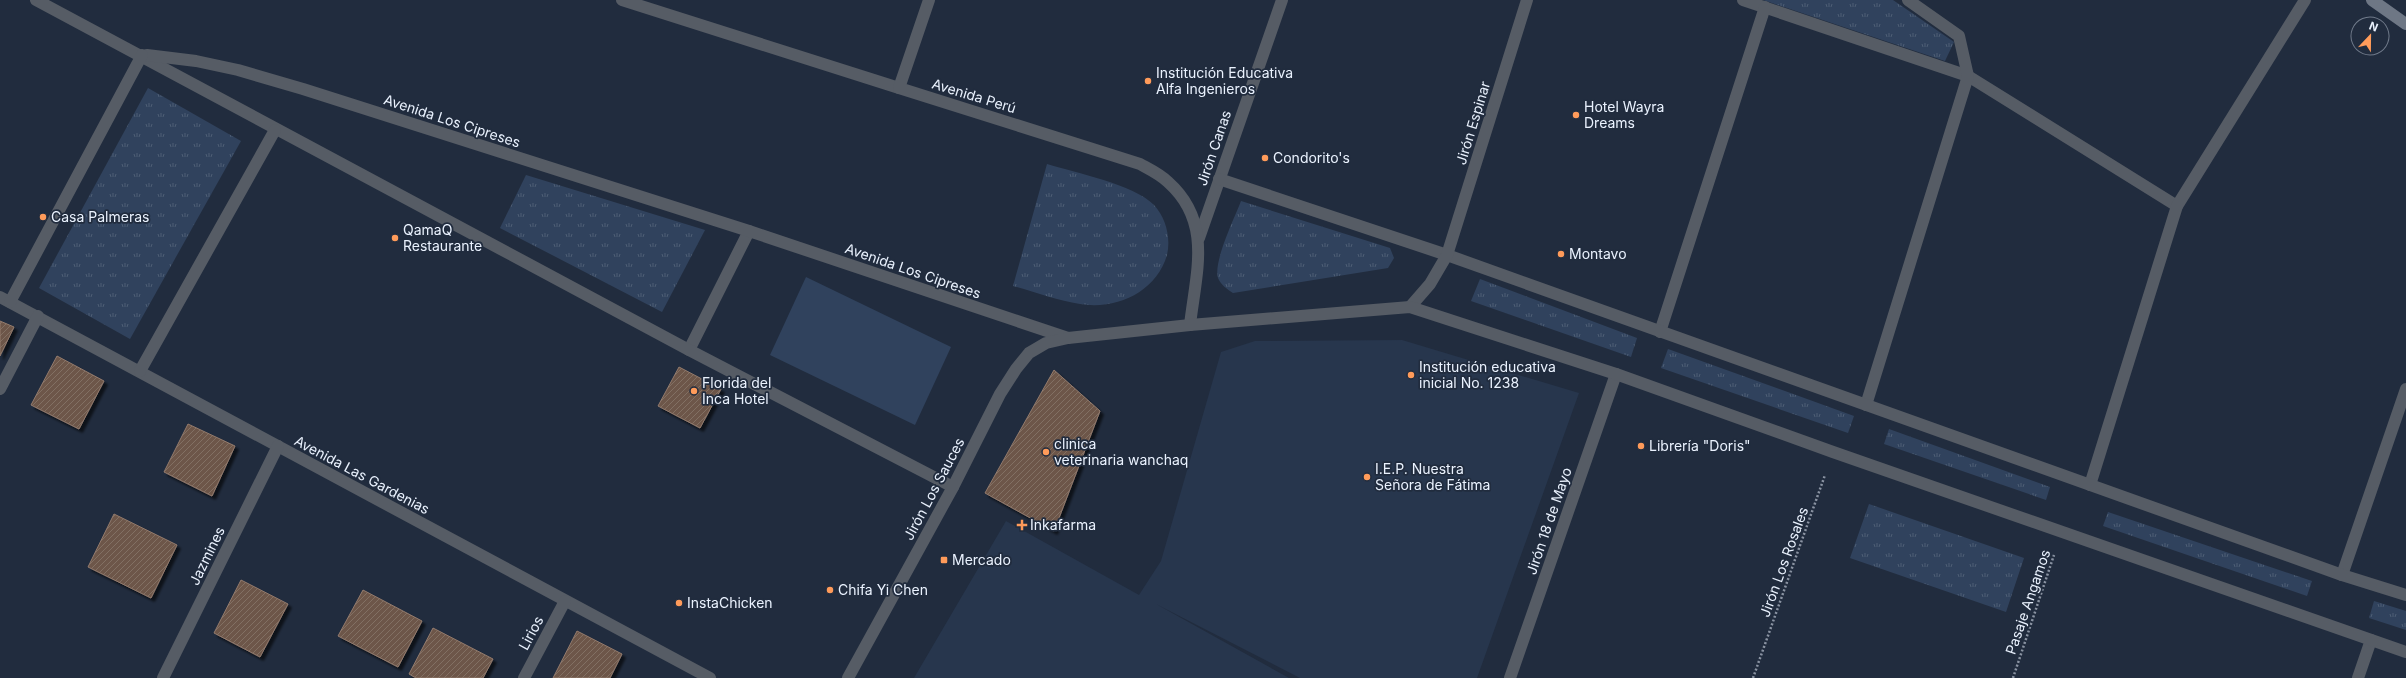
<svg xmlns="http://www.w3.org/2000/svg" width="2406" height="678" font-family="Inter,sans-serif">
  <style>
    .built { fill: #27364d }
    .grass { fill: url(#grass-tufts) }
    .pitch { fill: #30425d }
    .building { fill: url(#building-hatch); stroke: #937b6d; filter: url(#shadow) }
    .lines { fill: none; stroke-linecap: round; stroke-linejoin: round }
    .path { stroke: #8a93a2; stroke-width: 2.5; stroke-dasharray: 2 2; stroke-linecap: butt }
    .pedestrian { stroke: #565c65; stroke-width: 12 }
    .minor { stroke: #565c65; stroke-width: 12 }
    .tertiary { stroke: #565c65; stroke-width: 12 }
    .secondary { stroke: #6e7785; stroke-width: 12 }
    .poi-dot { fill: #ff9b5a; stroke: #212c3e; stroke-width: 1.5 }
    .labels { text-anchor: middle; stroke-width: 3.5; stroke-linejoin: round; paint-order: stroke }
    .poi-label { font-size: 14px; fill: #eaf2fe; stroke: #212c3e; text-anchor: start }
    .street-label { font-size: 14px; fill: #eaf2fe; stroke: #212c3e }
  </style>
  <defs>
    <pattern id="grass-tufts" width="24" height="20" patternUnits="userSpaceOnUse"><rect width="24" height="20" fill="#30425d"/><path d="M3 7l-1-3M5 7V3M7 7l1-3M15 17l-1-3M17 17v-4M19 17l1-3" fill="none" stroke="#4e5e75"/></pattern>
    <pattern id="building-hatch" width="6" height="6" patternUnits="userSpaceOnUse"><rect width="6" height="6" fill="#6d5649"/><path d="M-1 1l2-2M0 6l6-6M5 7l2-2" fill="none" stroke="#826f64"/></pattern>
    <filter id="shadow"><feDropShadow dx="3.5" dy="3.5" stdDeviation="1" flood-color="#0009"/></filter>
  </defs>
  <rect width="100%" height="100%" fill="#212c3e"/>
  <polygon class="built" points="1402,340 1579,393 1477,678 1300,678 1156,604 1289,678 914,678 1006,521 1139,595 1161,561 1221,352 1255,341"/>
  <g class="grass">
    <polygon points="1763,0 1893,0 1954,42 1945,61"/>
    <polygon points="148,88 241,141 130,339 39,288"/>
    <path d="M1047 164C1076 173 1133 184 1154 205 1166 218 1171 238 1167 255 1156 292 1117 310 1080 304 1058 301 1035 292 1013 286Z"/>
    <polygon points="526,175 705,230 662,312 500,228"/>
    <path d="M1241 201 1390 248 1394 258 1388 268 1233 293C1227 289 1221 285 1218 278 1213 262 1235 217 1241 201Z"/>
    <polygon points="1480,279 1637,338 1631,357 1471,301"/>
    <polygon points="1668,349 1854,416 1848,433 1661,368"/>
    <polygon points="1889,429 2050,487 2046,500 1884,444"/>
    <polygon points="1869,504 2024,558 2006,612 1850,558"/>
    <polygon points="2108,512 2312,581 2307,596 2103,526"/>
    <polygon points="2374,601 2406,611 2406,630 2369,618"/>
  </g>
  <polygon class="pitch" points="806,277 951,347 915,425 770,355"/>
  <g class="building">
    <polygon points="0,321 14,327 0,356"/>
    <polygon points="57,356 104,381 79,429 31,405"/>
    <polygon points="679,367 721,389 700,428 658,406"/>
    <polygon points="1054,370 1100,411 1054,531 985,493"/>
    <polygon points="188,424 235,446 212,496 164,472"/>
    <polygon points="114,514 177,545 151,598 88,567"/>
    <polygon points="241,580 288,604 260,657 214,633"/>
    <polygon points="363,590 422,621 398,667 338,636"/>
    <polygon points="433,628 493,659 483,678 416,678 409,674"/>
    <polygon points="577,631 622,654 610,678 553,678"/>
  </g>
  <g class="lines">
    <g class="path">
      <polyline points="1753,678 1825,475"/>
      <polyline points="2013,678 2054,555"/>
    </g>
    <polyline class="pedestrian" points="689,350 749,231"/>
    <g class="minor">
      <polyline points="36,0 689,350 953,487"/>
      <polyline points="622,0 899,88"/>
      <polyline points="1743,0 1968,76 2177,206"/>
      <polyline points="147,55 196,61 238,70 303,89 749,231 1068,338"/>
      <polyline points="1199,238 1282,0"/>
      <polyline points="0,297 710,678"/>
      <polyline points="10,302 142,55"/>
      <polyline points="1660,332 1765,7"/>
      <polyline points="140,371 275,130"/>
      <polyline points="0,389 38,316"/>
      <polyline points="1866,405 1968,76 1959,36 1908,0"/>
      <polyline points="2090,485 2177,206 2305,0"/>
      <polyline points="2342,575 2406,389"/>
      <polyline points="163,678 278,446"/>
      <polyline points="524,678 565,601"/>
      <polyline points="1510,678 1616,374"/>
      <polyline points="2358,678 2371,640"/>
    </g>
    <g class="tertiary">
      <path d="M929 0 899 88 1140 164C1149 169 1160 174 1168 182 1213 222 1196 272 1190 325"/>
      <polyline points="1219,179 1447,255 2342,575 2406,595"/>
      <polyline points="1410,307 1430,284 1447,255 1527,0"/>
      <polyline points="848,678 953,487 1000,394 1016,369 1029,353 1046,343 1068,338 1190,325 1410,307 1616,374 1833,452 2406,652"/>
    </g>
    <polyline class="secondary" points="2372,0 2406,24"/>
  </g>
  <g class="poi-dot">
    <circle cx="1148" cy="81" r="4"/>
    <circle cx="1576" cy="115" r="4"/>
    <circle cx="1265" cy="158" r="4"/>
    <circle cx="43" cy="217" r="4"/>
    <circle cx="395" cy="238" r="4"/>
    <circle cx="1561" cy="254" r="4"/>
    <circle cx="1411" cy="375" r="4"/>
    <circle cx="694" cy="391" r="4"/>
    <circle cx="1641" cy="446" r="4"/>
    <circle cx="1046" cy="452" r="4"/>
    <circle cx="1367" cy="477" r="4"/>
    <path d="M1020 519h4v4h4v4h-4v4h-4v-4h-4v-4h4z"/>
    <rect x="940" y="556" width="8" height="8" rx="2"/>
    <circle cx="830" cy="590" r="4"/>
    <circle cx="679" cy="603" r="4"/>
  </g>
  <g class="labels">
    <g class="poi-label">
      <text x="1156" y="78">Institución Educativa<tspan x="1156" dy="16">Alfa Ingenieros</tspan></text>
      <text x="1584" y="112">Hotel Wayra<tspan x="1584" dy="16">Dreams</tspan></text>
      <text x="1273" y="163">Condorito's</text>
      <text x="51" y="222">Casa Palmeras</text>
      <text x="403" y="235">QamaQ<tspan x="403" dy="16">Restaurante</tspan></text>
      <text x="1569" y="259">Montavo</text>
      <text x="1419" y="372">Institución educativa<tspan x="1419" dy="16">inicial No. 1238</tspan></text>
      <text x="702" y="388">Florida del<tspan x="702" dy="16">Inca Hotel</tspan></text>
      <text x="1054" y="449">clinica<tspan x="1054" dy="16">veterinaria wanchaq</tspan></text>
      <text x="1649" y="451">Librería "Doris"</text>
      <text x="1375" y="474">I.E.P. Nuestra<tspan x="1375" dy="16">Señora de Fátima</tspan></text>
      <text x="1030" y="530">Inkafarma</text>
      <text x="952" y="565">Mercado</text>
      <text x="838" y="595">Chifa Yi Chen</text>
      <text x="687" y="608">InstaChicken</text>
    </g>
    <g class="street-label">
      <text transform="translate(974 96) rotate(17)" y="5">Avenida Perú</text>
      <text transform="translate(452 121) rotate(18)" y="5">Avenida Los Cipreses</text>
      <text transform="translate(1473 123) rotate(-73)" y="5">Jirón Espinar</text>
      <text transform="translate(1214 148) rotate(-71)" y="5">Jirón Canas</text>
      <text transform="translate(913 271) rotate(19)" y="5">Avenida Los Cipreses</text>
      <text transform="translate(362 475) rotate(28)" y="5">Avenida Las Gardenias</text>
      <text transform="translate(934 489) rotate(-62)" y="5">Jirón Los Sauces</text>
      <text transform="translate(1549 521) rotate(-71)" y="5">Jirón 18 de Mayo</text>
      <text transform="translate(207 556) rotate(-64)" y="5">Jazmines</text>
      <text transform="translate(1784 562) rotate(-70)" y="5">Jirón Los Rosales</text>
      <text transform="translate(2028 602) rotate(-71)" y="5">Pasaje Angamos</text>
      <text transform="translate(531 633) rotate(-62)" y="5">Lirios</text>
    </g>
  </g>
  <g transform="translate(2370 36) rotate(22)"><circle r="19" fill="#212c3e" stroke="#717b8b"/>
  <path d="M0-3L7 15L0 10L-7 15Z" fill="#ff9b5a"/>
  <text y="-6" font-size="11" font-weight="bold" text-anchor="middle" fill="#eaf2fe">N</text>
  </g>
</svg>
